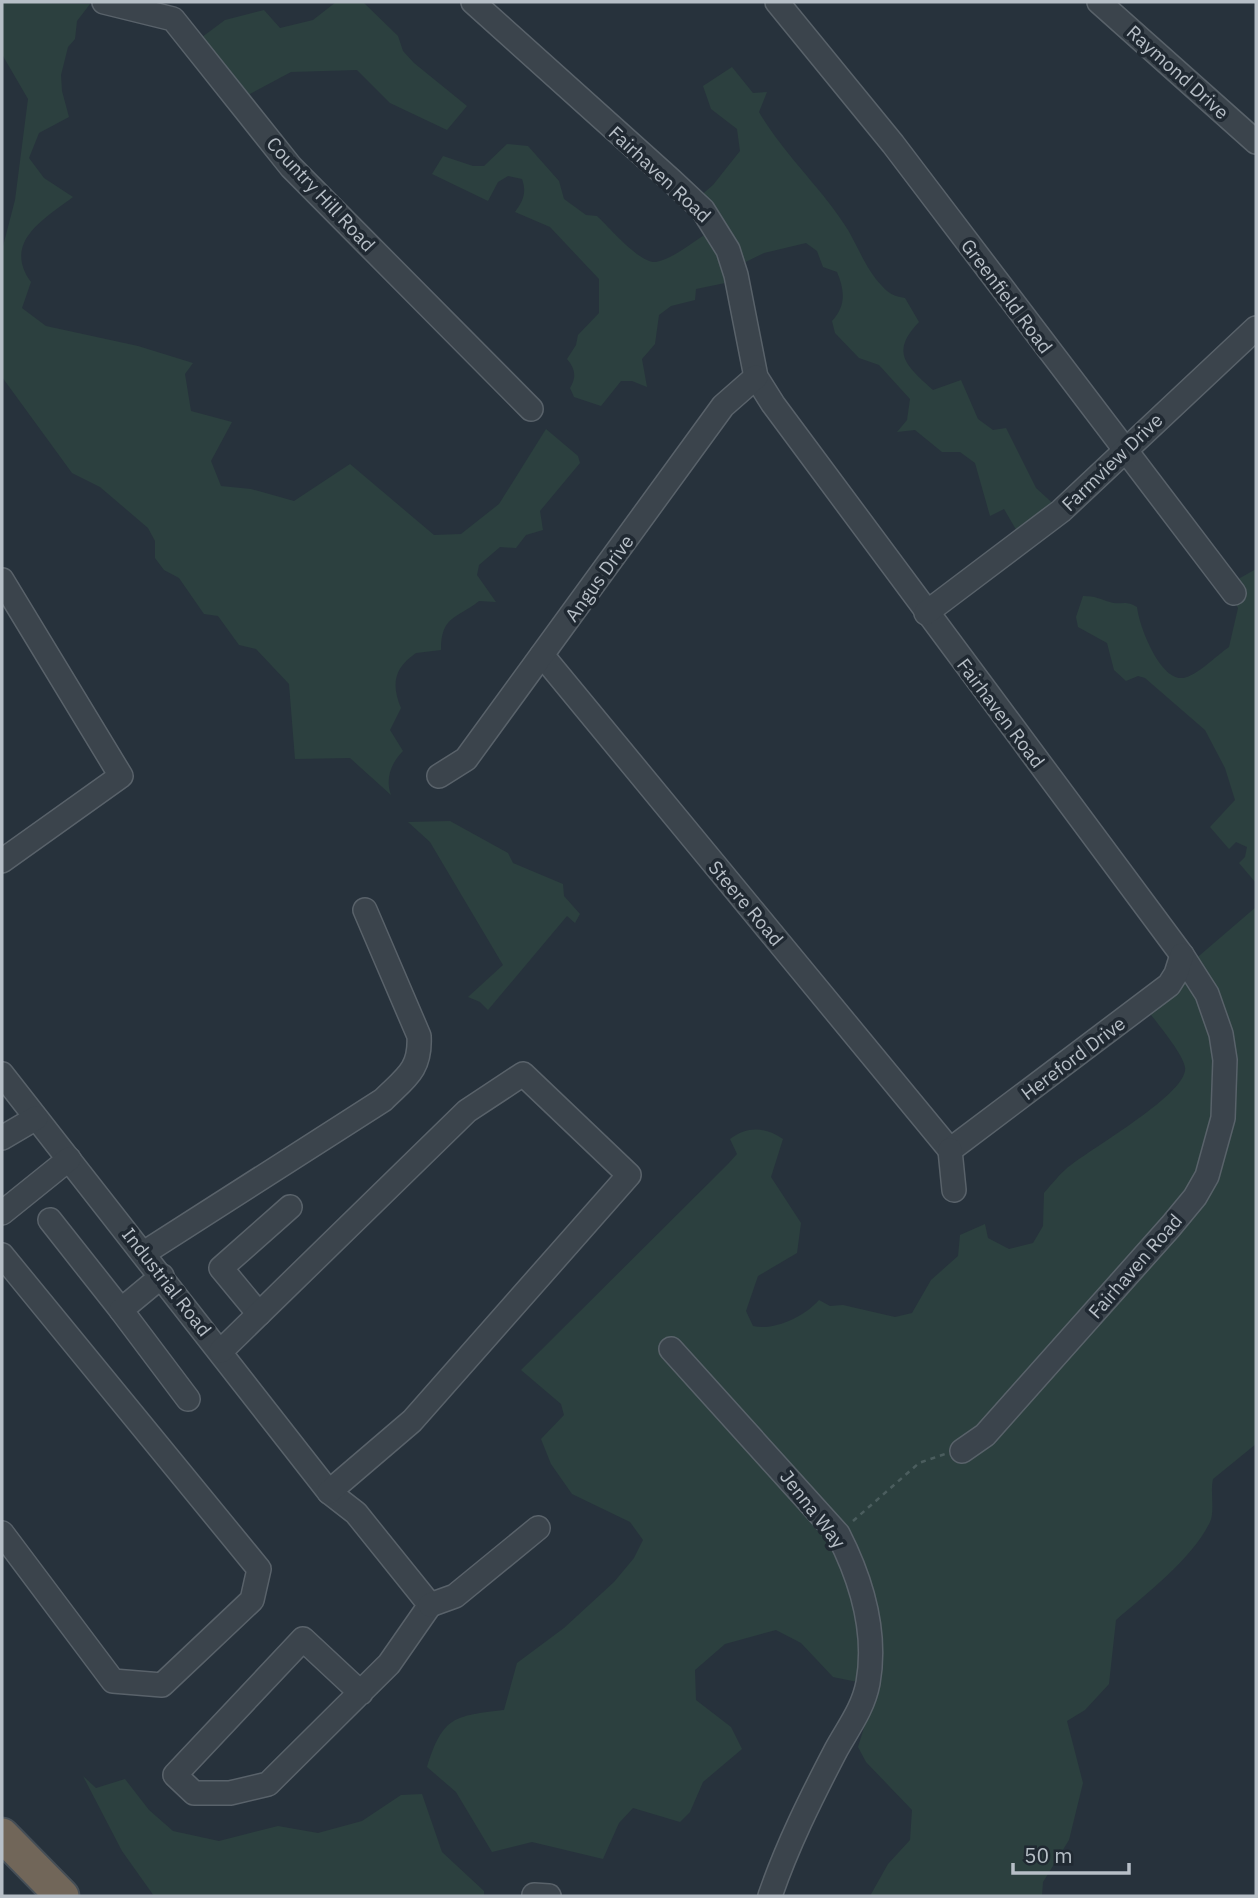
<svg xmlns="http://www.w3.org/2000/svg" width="1258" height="1898" font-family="'IBM Plex Sans',sans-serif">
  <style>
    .green { fill: #2c403f }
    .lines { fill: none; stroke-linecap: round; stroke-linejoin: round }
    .minor-casing { stroke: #59626a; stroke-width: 26 }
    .highway-casing { stroke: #464f57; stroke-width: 37 }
    .path { stroke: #4b5d5e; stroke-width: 2.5; stroke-dasharray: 5 5; stroke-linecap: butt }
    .minor { stroke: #3b444c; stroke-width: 23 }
    .highway { stroke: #716659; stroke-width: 33 }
    .labels { text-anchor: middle; stroke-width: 7; stroke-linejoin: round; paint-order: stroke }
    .street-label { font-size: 19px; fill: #b7bfc7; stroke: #202932 }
  </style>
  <rect width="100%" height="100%" fill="#27323c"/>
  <g class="green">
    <path d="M2 2 90 4 77 21 75 39 68 47 61 75 62 91 69 117 39 133 29 158 44 178 73 197C44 219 2 242 31 282L22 308 46 326 138 346 193 363 185 374 191 411 232 422 211 461 221 486 251 489 294 501 350 464 434 535 461 534 499 504 546 429 578 456 580 463 540 511 543 530 526 535 516 548 500 547 479 565 477 575 496 602 479 601C456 619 441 616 441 650L416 653C394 668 391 684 401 708L390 730 403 751C391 763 385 779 391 795L350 758 295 759 289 684 256 649 239 645 218 616 204 614 179 578 164 570 155 558V541L148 528 100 487 72 473 2 377V250L15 200 28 99 3 56Z"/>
    <polygon points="336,2 363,2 398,36 403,51 414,63 467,106 447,130 390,103 357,70 291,72 235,102 190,46 225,20 264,10 280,28 313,20"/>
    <path d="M732 67 753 93 767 92 759 112C784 155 822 188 848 230 859 249 866 269 882 286 889 294 894 296 905 298L919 322C889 353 907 366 933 390L961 380 978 419 993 430 1006 428 1036 488 1059 509 1021 538 1004 509 990 516 975 463 960 452H942L915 430 897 432 907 420 910 399 879 365 859 358 835 333 832 321C846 306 845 291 837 272L823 267 817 251 806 243 764 253 731 269 730 282 696 289 695 300 671 306 659 315 655 344 642 359 647 387 632 381H621L601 406 574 397 570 388C577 377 575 368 567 359L576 345 578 335 599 313V279L550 227 515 212C523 201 527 193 522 179L508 176 498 182 488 201 432 174 443 156 473 166H484L507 144 528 146 559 181 564 199 586 215 597 216C609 227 640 264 656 262 673 259 694 241 709 232L691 204 713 185 740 151 737 129 711 109 703 86Z"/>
    <path d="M1256 569V883L1239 863 1245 857 1247 847 1236 842 1229 849 1210 827 1235 800 1225 768 1205 730 1145 678 1138 676 1126 681 1114 670 1107 643 1078 627 1076 617 1083 596C1096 596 1099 599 1110 602 1121 606 1124 599 1137 607 1139 626 1160 681 1183 678 1197 676 1217 655 1229 647L1238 608 1226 586Z"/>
    <polygon points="450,821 508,853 513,863 563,884 564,896 580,914 575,923 567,916 488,1010 480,1002 468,997 503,965 430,842 408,822"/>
    <path d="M1256 907V1444L1213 1479C1210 1492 1215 1511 1210 1522 1193 1558 1146 1594 1116 1620L1109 1684 1085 1710 1067 1721 1083 1783 1069 1840 1043 1882 1042 1896H870L888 1864 910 1840 912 1810 866 1762 858 1747 870 1708 872 1685 833 1677 801 1643 776 1630 725 1644 695 1670 696 1700 731 1727 742 1749 703 1782 690 1812 680 1822 633 1808 619 1823 603 1859 532 1842 492 1852 456 1792 427 1767C443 1716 454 1716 504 1710L517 1663 564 1628 614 1582 634 1558 643 1540 630 1522 572 1494 551 1464 541 1439 564 1415 561 1404 521 1370 728 1164 737 1154 730 1139C748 1126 765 1127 783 1139L771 1177 801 1223 797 1253 758 1276 746 1311 753 1326C774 1331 804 1317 819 1300L830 1306 843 1305 895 1317 912 1313 931 1280 958 1256 960 1235 985 1224 988 1238 1009 1249 1033 1243 1043 1226 1044 1193C1051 1185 1058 1176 1066 1169 1086 1151 1190 1093 1185 1067 1182 1051 1153 1019 1143 1004Z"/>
    <polygon points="83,1776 96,1788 125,1779 149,1810 173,1831 219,1841 278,1826 318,1833 362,1821 401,1795 422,1794 442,1852 484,1891 484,1896 154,1896 122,1851"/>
  </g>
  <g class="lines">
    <defs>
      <g id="minor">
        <polyline points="104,2 173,19 291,167 531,409"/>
        <polyline points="473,2 671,180 703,210 728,250 736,275 756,377 773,404 1182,955 1207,994 1221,1034 1225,1060 1223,1118 1207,1176 1195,1197 1171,1226 985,1435 962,1451"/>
        <polyline points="777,2 893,144 1234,593"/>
        <polyline points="1099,2 1256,142"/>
        <polyline points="2,580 121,776 2,861"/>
        <polyline points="926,613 1061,511 1256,328"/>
        <polyline points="542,655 950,1150"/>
        <polyline points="439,776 466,759 723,406 756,377"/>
        <polyline points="2,1074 329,1492 356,1513 430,1605 389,1664 268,1784 230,1793 194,1793 175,1775 303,1639 361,1693"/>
        <polyline points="2,1138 36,1118"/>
        <polyline points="950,1150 1169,985 1176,974 1182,955"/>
        <polyline points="950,1150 954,1190"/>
        <polyline points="2,1213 69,1159"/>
        <polyline points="50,1220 121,1310"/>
        <path d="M144 1253 383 1100C405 1078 421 1070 419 1036L365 910"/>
        <polyline points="2,1255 259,1569 252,1600 162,1685 113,1681 2,1533"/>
        <polyline points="162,1276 121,1310 188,1399"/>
        <polyline points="259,1314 221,1268 290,1207"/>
        <path d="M671 1349 838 1534C861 1579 877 1632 868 1683 863 1709 848 1728 836 1750 811 1798 787 1846 770 1896"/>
        <polyline points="221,1351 467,1111 523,1074 629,1175 412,1421 329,1492"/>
        <polyline points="430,1605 455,1596 538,1528"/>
        <polyline points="534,1895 549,1896"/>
      </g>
      <polyline id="highway" points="2,1835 62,1896"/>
    </defs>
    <use href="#minor" class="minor-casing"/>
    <use href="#highway" class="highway-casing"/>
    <polyline class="path" points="853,1521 919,1463 945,1454"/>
    <use href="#minor" class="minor"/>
    <use href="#highway" class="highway"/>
  </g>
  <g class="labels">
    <g class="street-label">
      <text transform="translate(1178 72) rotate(42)" y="7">Raymond Drive</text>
      <text transform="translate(660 174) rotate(43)" y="7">Fairhaven Road</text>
      <text transform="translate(321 194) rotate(47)" y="7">Country Hill Road</text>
      <text transform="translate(1007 296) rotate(53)" y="7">Greenfield Road</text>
      <text transform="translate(1112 462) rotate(-44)" y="7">Farmview Drive</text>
      <text transform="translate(599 578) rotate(-54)" y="7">Angus Drive</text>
      <text transform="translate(1001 713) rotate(53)" y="7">Fairhaven Road</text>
      <text transform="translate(746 903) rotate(50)" y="7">Steere Road</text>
      <text transform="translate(1073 1058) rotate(-37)" y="7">Hereford Drive</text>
      <text transform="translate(1135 1266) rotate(-49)" y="7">Fairhaven Road</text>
      <text transform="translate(167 1282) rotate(52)" y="7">Industrial Road</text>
      <text transform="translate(813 1509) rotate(52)" y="7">Jenna Way</text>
    </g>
  </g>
  <rect width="1258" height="1898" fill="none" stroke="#b7bfc7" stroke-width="7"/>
  <path d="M1013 1863v10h116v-10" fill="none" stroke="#b7bfc7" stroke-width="3.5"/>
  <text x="1024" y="1863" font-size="21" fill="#b7bfc7" stroke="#202932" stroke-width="5" paint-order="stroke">50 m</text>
</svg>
